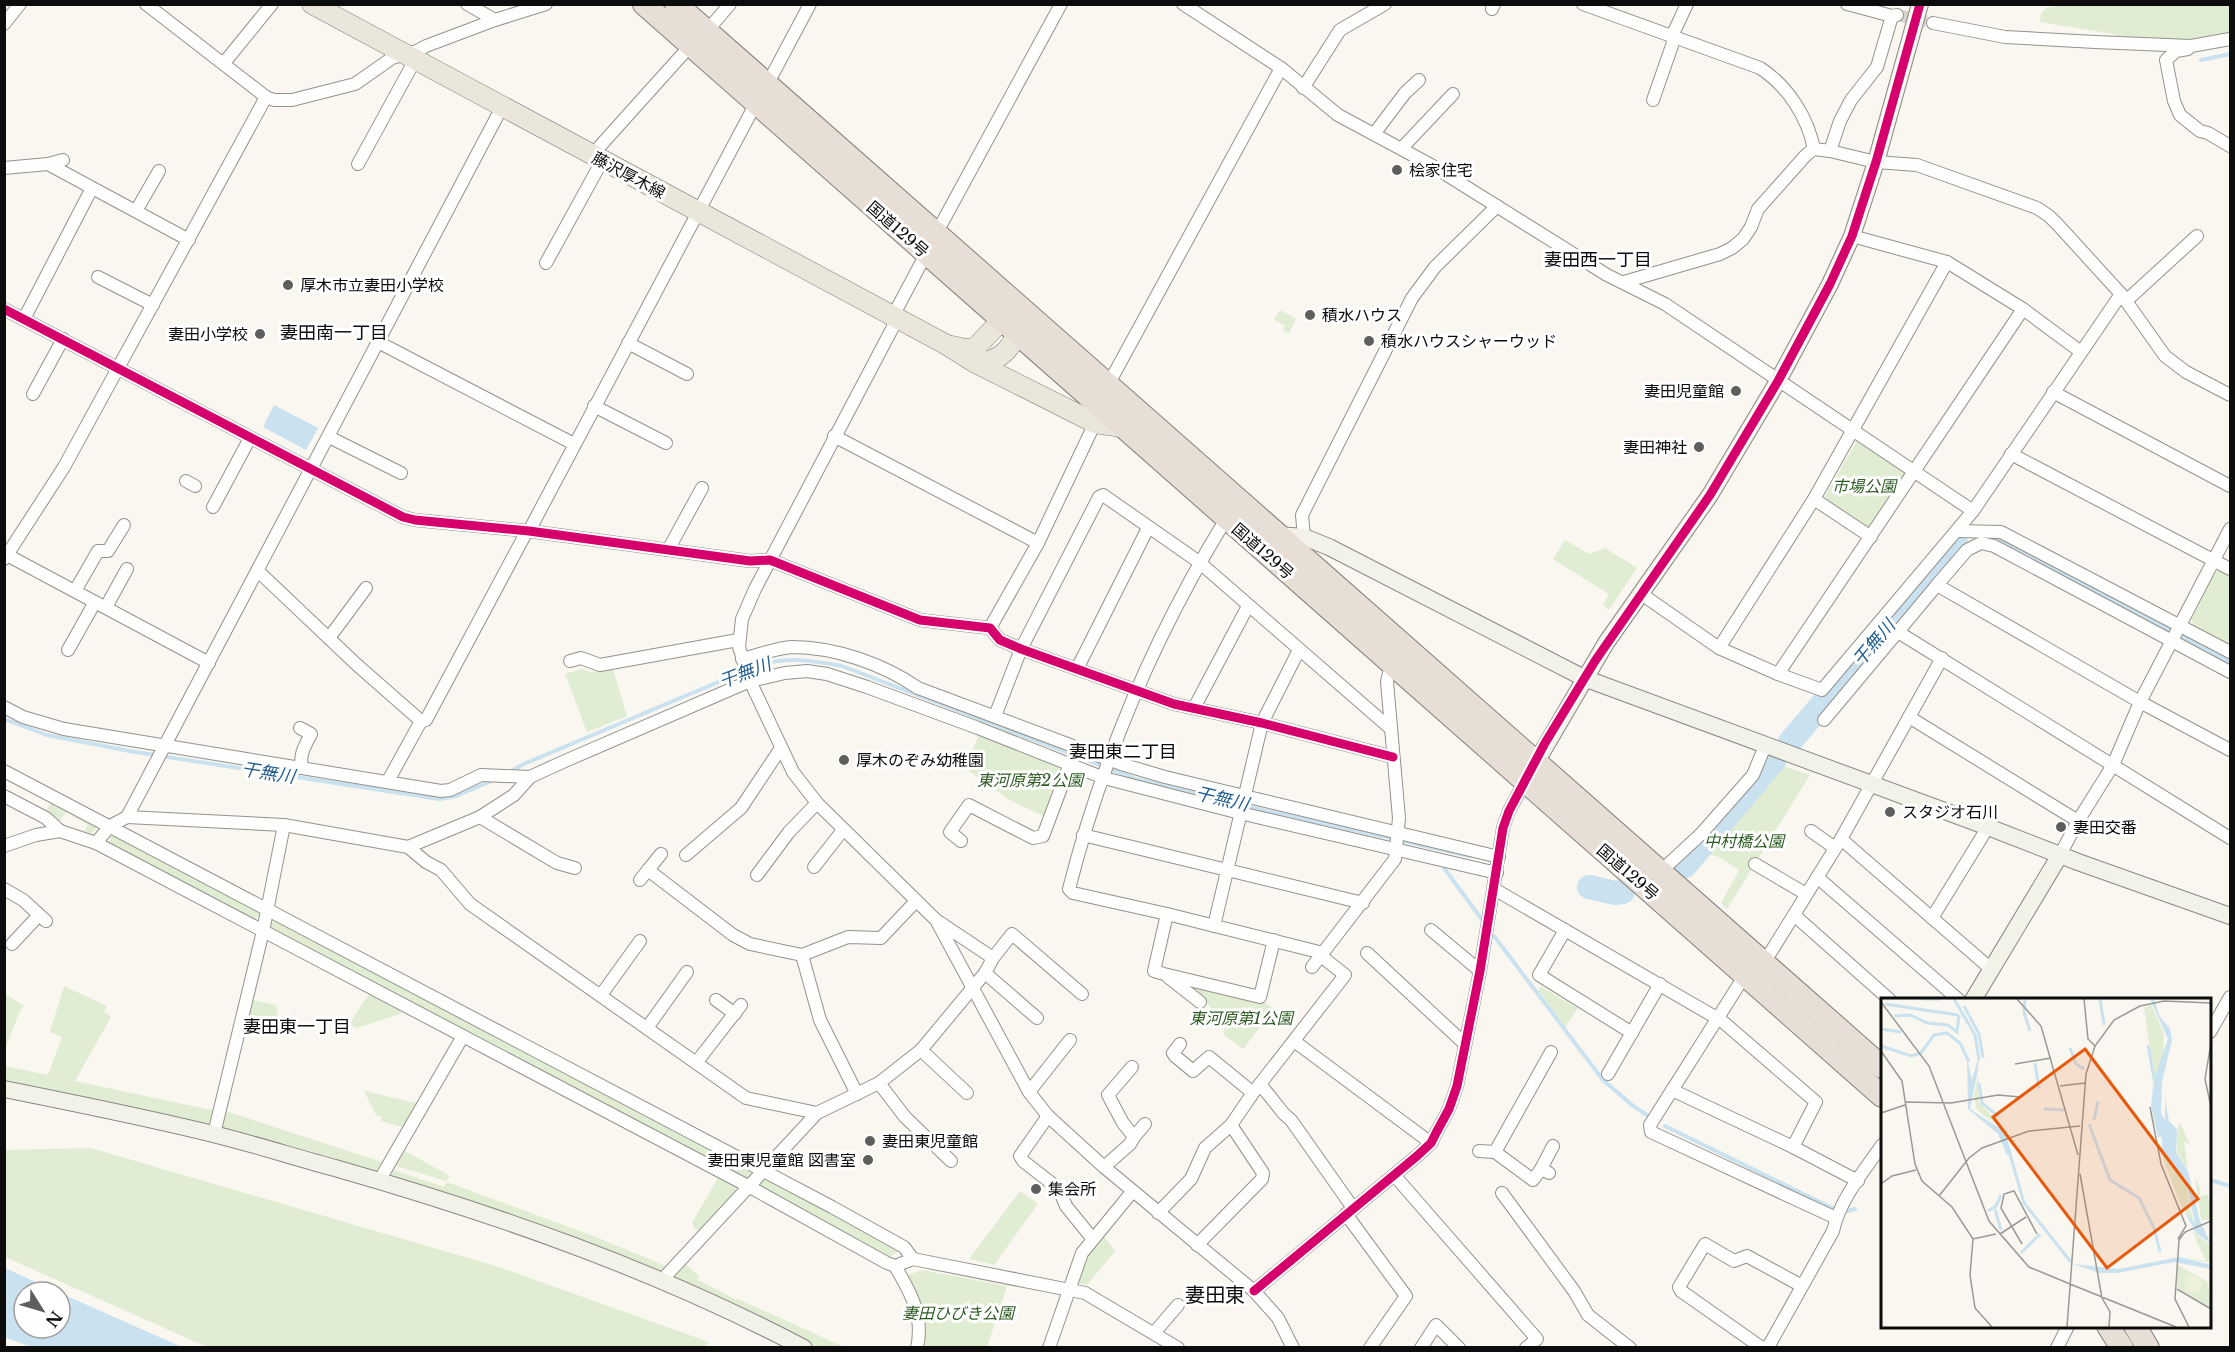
<svg xmlns="http://www.w3.org/2000/svg" width="2235" height="1352" font-family="'Libre Baskerville','Noto Sans JP',serif">
  <style>
    .green { fill: #e1edd2 }
    .water { fill: #cae2ef }
    .lines { fill: none; stroke-linecap: round; stroke-linejoin: round }
    .stream { stroke: #cae2ef; stroke-width: 4 }
    .river { stroke: #cae2ef; stroke-width: 24 }
    .street-tunnel { stroke: #d5d4ce; stroke-width: 12; stroke-dasharray: 12 6; stroke-linecap: butt }
    .street-casing { stroke: #93928f; stroke-width: 14 }
    .secondary-casing { stroke: #898885; stroke-width: 18 }
    .primary-casing { stroke: #807f7c; stroke-width: 21 }
    .highway-casing { stroke: #807f7c; stroke-width: 24 }
    .street { stroke: #fefefd; stroke-width: 12 }
    .secondary { stroke: #f3f2e9; stroke-width: 16 }
    .primary { stroke: #eae6d9; stroke-width: 20 }
    .highway { stroke: #e7ded6; stroke-width: 22 }
    .cycleway-casing { stroke: #fff; stroke-width: 13 }
    .cycleway { stroke: #d6006c; stroke-width: 9 }
    .poi-dot { fill: #5f5e5c; stroke: #fff; stroke-width: 2 }
    .labels { text-anchor: middle; stroke-width: 6; stroke-linejoin: round; paint-order: stroke }
    .poi-label { font-size: 16px; fill: #0c0c0c; stroke: #fff; text-anchor: start }
    .street-label { font-size: 16px; fill: #0c0c0c; stroke: #fff }
    .park-label { font-size: 16px; font-style: italic; fill: #2e5c23; stroke: #fff }
    .neighbourhood-label { font-size: 18px; fill: #0c0c0c; stroke: #fff }
    .water-label { font-size: 18px; font-style: italic; fill: #225e90; stroke: #fff }
    .quarter-label { font-size: 20px; fill: #0c0c0c; stroke: #fff }
    .inset-river { fill: none; stroke: #cae2ef; stroke-width: 3 }
    .inset-road { fill: none; stroke: #9a9995; stroke-width: 1.5 }
    .view { fill: #e8590c; fill-opacity: 0.15; stroke: #e8590c; stroke-width: 3 }
    .inset-edge { fill: none; stroke: #0c0c0c; stroke-width: 3 }
  </style>
  <rect width="100%" height="100%" fill="#f9f7f0"/>
  <g class="green">
    <polygon points="2062,5 2230,5 2230,35 2194,42 2121,39 2114,34 2040,22 2041,14 2046,8"/>
    <polygon points="1280,310 1296,319 1289,333 1283,330 1285,325 1274,320"/>
    <polygon points="1860,441 1904,471 1905,476 1871,526 1865,528 1826,501 1825,496 1856,442"/>
    <polygon points="1565,540 1589,554 1605,548 1637,568 1609,610 1603,605 1609,594 1553,559"/>
    <polygon points="2222,570 2230,574 2230,646 2193,625 2190,615 2215,572"/>
    <polygon points="582,669 591,672 613,669 627,716 587,732 565,674"/>
    <polygon points="979,734 1060,764 1062,771 1045,817 1008,799 966,769"/>
    <polygon points="1781,765 1810,775 1727,909 1721,903 1739,870 1717,856 1704,854"/>
    <polygon points="53,800 98,826 91,834 84,831 88,825 66,812 60,821 45,812"/>
    <polygon points="114,831 259,911 259,916 254,920 120,851 109,842"/>
    <polygon points="275,917 757,1172 747,1182 269,930 269,918"/>
    <polygon points="64,986 107,1006 104,1012 111,1017 75,1081 216,1111 213,1119 205,1126 5,1084 5,1066 48,1075 62,1037 50,1032"/>
    <polygon points="1196,986 1264,1002 1274,1009 1243,1049 1223,1034 1225,1030 1205,1015 1211,1007 1192,991"/>
    <polygon points="1541,987 1578,1008 1565,1027 1538,990"/>
    <polygon points="369,994 402,1012 400,1014 357,1028 351,1025 350,1023"/>
    <polygon points="7,995 24,1006 20,1011 5,1049 4,998"/>
    <polygon points="249,999 276,1005 278,1017 242,1030"/>
    <polygon points="364,1091 420,1104 408,1126 402,1127 381,1121 382,1117 376,1115"/>
    <polygon points="225,1111 382,1162 375,1172 223,1130 220,1125"/>
    <polygon points="91,1148 499,1267 709,1342 704,1348 207,1347 5,1257 5,1150"/>
    <polygon points="403,1150 450,1176 446,1181 393,1165"/>
    <polygon points="391,1169 444,1187 447,1182 596,1237 668,1267 662,1273 390,1177"/>
    <polygon points="764,1176 897,1245 899,1251 889,1258 754,1185"/>
    <polygon points="718,1178 735,1186 736,1191 699,1230 695,1229 692,1223"/>
    <polygon points="1020,1191 1038,1204 994,1265 969,1259"/>
    <polygon points="1103,1235 1115,1251 1087,1285 1078,1283 1086,1256"/>
    <polygon points="683,1262 699,1276 698,1280 735,1299 738,1299 844,1347 817,1347 745,1310 677,1281 673,1272"/>
    <polygon points="922,1270 1007,1286 987,1347 923,1347 905,1276"/>
  </g>
  <g class="water">
    <polygon points="274,405 318,428 306,450 263,427"/>
    <polygon points="5,1268 58,1292 24,1292 24,1328 60,1328 60,1293 182,1347 34,1348 7,1338 4,1337"/>
  </g>
  <g class="lines">
    <g class="stream">
      <polyline points="2201,60 2230,54"/>
      <polyline points="4,719 47,735 135,752 439,799 456,796 496,779"/>
      <path d="M511 771 526 763 754 667C785 656 811 660 842 666L1136 779 1254 808 1470 856"/>
      <polyline points="1444,868 1483,921"/>
      <polyline points="1494,936 1603,1080 1632,1105 1647,1115"/>
      <polyline points="1665,1126 1832,1208"/>
      <polyline points="2210,1180 2230,1186"/>
      <polyline points="1847,1211 1855,1209"/>
    </g>
    <g class="river">
      <polyline points="2005,540 2163,627"/>
      <polyline points="2188,639 2230,662"/>
      <polyline points="1790,742 1957,545"/>
      <polyline points="1685,866 1774,761"/>
      <polyline points="1589,887 1615,893 1623,892"/>
    </g>
    <polyline class="street-tunnel" points="1897,15 1933,23"/>
    <defs>
      <g id="street">
        <polyline points="146,4 266,97 274,100 292,100 355,84 392,58 417,51 426,46 495,20 546,4"/>
        <polyline points="467,4 495,20"/>
        <polyline points="1183,4 1281,68 1338,115 1431,165 1607,275 1665,304 1973,511"/>
        <path d="M1583 4 1760 68C1788 86 1808 118 1814 149"/>
        <polyline points="1847,4 1892,16 1897,15"/>
        <polyline points="1492,9 1494,4"/>
        <polyline points="1933,23 2005,37 2095,42 2191,46 2230,39"/>
        <polyline points="4,24 20,4"/>
        <polyline points="707,31 730,4"/>
        <polyline points="1672,36 1687,4"/>
        <polyline points="2188,49 2176,51 2166,60 2174,101 2180,115 2200,131 2208,133 2230,146"/>
        <polyline points="224,63 272,4"/>
        <polyline points="767,85 810,4"/>
        <polyline points="1303,88 1340,30 1385,4"/>
        <polyline points="1653,100 1675,37"/>
        <polyline points="1374,134 1405,93 1419,80"/>
        <polyline points="1402,148 1453,94"/>
        <polyline points="1830,151 1840,121 1851,100 1877,67 1892,16"/>
        <polyline points="592,155 690,46"/>
        <polyline points="48,164 189,240"/>
        <polyline points="358,164 415,60"/>
        <polyline points="4,168 48,164 63,160"/>
        <polyline points="136,211 159,171"/>
        <polyline points="936,234 1061,4"/>
        <polyline points="1852,236 1947,262 2023,309 2081,352"/>
        <polyline points="926,254 893,316 893,327 755,589 742,619 739,647 750,681 793,772 817,803 936,920 1029,1092 1048,1116 1104,1167 1254,1291 1278,1318 1293,1348"/>
        <polyline points="546,263 602,161"/>
        <polyline points="98,277 153,305"/>
        <polyline points="1624,282 1720,254 1732,248 1743,239 1751,227 1758,209 1806,155 1814,149 1830,151 1876,162 1917,165 2037,208 2049,216 2059,226 2121,294 2165,356 2186,372 2230,395"/>
        <polyline points="2126,301 2197,236"/>
        <polyline points="4,309 403,517 415,520 529,531 750,561 770,560 920,620 990,628 1000,640 1021,649 1174,704 1262,723 1393,757"/>
        <polyline points="24,319 92,188"/>
        <polyline points="378,342 574,444"/>
        <polyline points="628,343 687,374"/>
        <polyline points="1108,385 1281,68"/>
        <polyline points="2053,392 2230,486"/>
        <polyline points="33,394 63,339"/>
        <polyline points="594,406 666,443"/>
        <polyline points="834,436 1038,543"/>
        <polyline points="329,437 401,473"/>
        <polyline points="2011,454 2230,569"/>
        <polyline points="186,481 195,486"/>
        <polyline points="1814,499 1871,537"/>
        <polyline points="213,507 250,438"/>
        <path d="M1226 519C1156 633 1102 759 1069 889L1073 893 1167 914 1323 953"/>
        <polyline points="529,531 756,103"/>
        <polyline points="1958,531 2001,532 2230,652"/>
        <polyline points="1304,537 1302,515 1412,298 1435,267 1497,206"/>
        <polyline points="668,550 702,488"/>
        <polyline points="4,554 7,555 64,467 266,97"/>
        <polyline points="4,559 7,555 209,663"/>
        <polyline points="258,571 356,664 421,721 426,720 527,531"/>
        <polyline points="1937,585 1967,550 1981,543 1994,546 2230,672"/>
        <polyline points="75,591 98,551 108,551 124,525"/>
        <polyline points="1640,593 1719,648 1778,674 1822,690 1973,511 2121,294"/>
        <polyline points="106,607 127,569"/>
        <polyline points="990,628 1038,543 1095,423"/>
        <polyline points="1898,632 2230,838"/>
        <polyline points="329,638 366,588"/>
        <polyline points="1719,648 1814,499 1947,262"/>
        <polyline points="68,650 95,602"/>
        <path d="M742 659C758 655 776 648 792 647 835 647 883 664 918 688L1121 764 1165 777 1499 857"/>
        <polyline points="570,661 581,658 600,665 738,640"/>
        <polyline points="1077,669 1148,528"/>
        <polyline points="1778,674 2023,309"/>
        <polyline points="4,707 23,717 64,729 441,791 450,790 481,775 530,777"/>
        <polyline points="1194,708 1248,606"/>
        <polyline points="995,716 1021,649 1099,497 1103,495 1199,562 1390,728"/>
        <polyline points="1909,717 2078,821"/>
        <polyline points="1824,720 1937,585 2140,702 2230,750"/>
        <path d="M300 728 311 734C305 746 299 754 302 768"/>
        <polyline points="4,771 832,1207 904,1247 913,1259"/>
        <polyline points="388,781 421,721"/>
        <polyline points="4,796 46,818 60,831"/>
        <polyline points="127,817 284,825 408,847 426,862 441,870 470,904 746,1098 817,1113 879,1083 921,1050 985,973 993,958 1012,934 1082,994"/>
        <polyline points="480,817 557,863 575,868"/>
        <polyline points="1811,831 1835,848"/>
        <polyline points="1083,835 1363,903"/>
        <polyline points="1841,839 1991,969"/>
        <polyline points="961,841 950,832 969,805 1033,838 1043,836 1070,764"/>
        <polyline points="96,843 110,826 127,817 502,107"/>
        <polyline points="4,846 36,835 60,831 96,843 748,1186 887,1263 895,1266 913,1259 1085,1293 1178,1348"/>
        <polyline points="408,847 480,817 514,795 530,777 565,761 750,681 785,673 807,671 827,674 867,687 978,728 1104,778 1240,813 1497,873"/>
        <polyline points="686,855 741,808 781,748"/>
        <polyline points="2060,855 2078,821 2113,765 2140,702 2230,529"/>
        <polyline points="1755,864 1806,894"/>
        <polyline points="814,867 843,830"/>
        <polyline points="648,870 661,854"/>
        <polyline points="1660,872 1701,834 1753,775 1765,746"/>
        <polyline points="757,875 789,832 817,803"/>
        <polyline points="1817,877 1959,1000"/>
        <polyline points="640,880 648,870 733,935 750,944 802,955 848,937 881,938 916,901"/>
        <polyline points="4,889 23,900 46,921"/>
        <polyline points="1494,889 1722,1021 1816,1102 1793,1147"/>
        <polyline points="1167,914 1154,971 1164,974 1260,997 1274,940"/>
        <polyline points="1794,915 1890,1000"/>
        <polyline points="1932,918 1988,827"/>
        <polyline points="939,922 993,958"/>
        <polyline points="1214,926 1262,723 1299,650"/>
        <polyline points="1431,930 1480,971"/>
        <polyline points="1565,930 1539,975 1632,1033"/>
        <polyline points="12,944 39,915"/>
        <polyline points="1367,953 1465,1044"/>
        <polyline points="802,955 820,1020 857,1094"/>
        <polyline points="1764,963 1841,839 1942,658"/>
        <polyline points="1312,967 1395,859 1399,818 1387,682 1391,664"/>
        <polyline points="985,973 1037,1018"/>
        <polyline points="1745,975 1650,1125 1651,1132 1836,1218"/>
        <polyline points="1168,977 1200,1002"/>
        <polyline points="601,995 640,941"/>
        <polyline points="716,1000 735,1014"/>
        <polyline points="647,1028 687,972"/>
        <polyline points="2210,1032 2230,997"/>
        <polyline points="1294,1041 1431,1143"/>
        <polyline points="1180,1044 1173,1053 1175,1056 1193,1071 1209,1057 1253,1093"/>
        <polyline points="921,1050 967,1093"/>
        <polyline points="696,1063 741,1005"/>
        <polyline points="1132,1067 1108,1095 1123,1123 1134,1137"/>
        <polyline points="1608,1074 1660,984"/>
        <polyline points="879,1083 905,1117 951,1161"/>
        <polyline points="1260,1084 1284,1114 1291,1120 1353,1208"/>
        <polyline points="1672,1090 1793,1147 1858,1181"/>
        <polyline points="1029,1092 1070,1040"/>
        <polyline points="1048,1116 1020,1156 1023,1161 1059,1189 1066,1206 1092,1238"/>
        <polyline points="214,1134 263,931 284,825"/>
        <polyline points="1479,1151 1495,1152 1551,1052"/>
        <polyline points="1495,1152 1533,1180 1541,1169 1549,1173"/>
        <polyline points="1104,1167 1130,1144 1134,1137 1145,1124"/>
        <polyline points="1541,1169 1553,1146"/>
        <polyline points="1394,1175 1537,1339 1526,1348"/>
        <polyline points="379,1181 463,1036"/>
        <polyline points="1502,1193 1574,1291 1588,1315 1630,1348"/>
        <polyline points="1158,1213 1191,1179 1205,1148 1231,1125 1253,1093 1345,975 1321,956"/>
        <polyline points="1346,1214 1406,1296 1370,1348"/>
        <polyline points="1197,1245 1262,1179 1263,1173 1231,1125"/>
        <path d="M895 1266C911 1293 924 1316 917 1348"/>
        <polyline points="662,1280 817,1113"/>
        <polyline points="1254,1291 1417,1156 1431,1143 1436,1133 1449,1109 1457,1086 1480,971 1503,828 1509,811 1525,781"/>
        <polyline points="1154,1333 1178,1305"/>
        <polyline points="1049,1348 1082,1253 1132,1192"/>
        <polyline points="1421,1348 1436,1325 1459,1348"/>
        <polyline points="1762,1348 1681,1291 1679,1287 1705,1244 1734,1261 1747,1256 1802,1286"/>
        <path d="M1766 1348 1771 1342 1833 1231C1840 1199 1864 1171 1882 1145"/>
        <polyline points="2057,1348 2068,1326"/>
      </g>
      <g id="secondary">
        <polyline points="1278,535 1304,537 1329,547 1584,678 1988,827 2078,862 2230,916"/>
        <polyline points="1531,771 1606,643 1710,495 1778,381 1830,284 1852,236 1876,162 1920,4"/>
        <polyline points="1973,1000 2060,855"/>
        <path d="M4 1089C74 1103 144 1117 213 1134 254 1144 294 1157 335 1168 496 1214 656 1270 804 1348"/>
      </g>
      <g id="primary">
        <polyline points="312,4 947,345 974,362 1095,423 1122,427"/>
        <polyline points="952,346 965,349 975,348 1002,320 1014,314"/>
        <path d="M974 362C1001 365 1017 343 1021 319"/>
      </g>
      <g id="highway">
        <polyline points="644,4 1882,1096"/>
        <polyline points="676,4 1882,1067"/>
        <polyline points="2108,1326 2122,1348"/>
        <polyline points="2135,1326 2148,1348"/>
      </g>
    </defs>
    <use href="#street" class="street-casing"/>
    <use href="#secondary" class="secondary-casing"/>
    <use href="#primary" class="primary-casing"/>
    <use href="#highway" class="highway-casing"/>
    <use href="#street" class="street"/>
    <use href="#secondary" class="secondary"/>
    <use href="#primary" class="primary"/>
    <use href="#highway" class="highway"/>
    <defs>
      <g id="cycleway">
        <polyline points="4,309 403,517 415,520 529,531 750,561 770,560 920,620 990,628 1000,640 1021,649 1174,704 1262,723 1393,757"/>
        <polyline points="1254,1291 1417,1156 1431,1143 1436,1133 1449,1109 1457,1086 1480,971 1503,828 1509,811 1545,743 1595,661 1710,495 1778,381 1830,284 1852,236 1876,162 1920,4"/>
      </g>
    </defs>
    <use href="#cycleway" class="cycleway-casing"/>
    <use href="#cycleway" class="cycleway"/>
  </g>
  <g class="poi-dot">
    <circle cx="1397" cy="170" r="6"/>
    <circle cx="288" cy="285" r="6"/>
    <circle cx="1310" cy="315" r="6"/>
    <circle cx="260" cy="334" r="6"/>
    <circle cx="1369" cy="341" r="6"/>
    <circle cx="1736" cy="391" r="6"/>
    <circle cx="1699" cy="447" r="6"/>
    <circle cx="844" cy="760" r="6"/>
    <circle cx="1890" cy="812" r="6"/>
    <circle cx="2061" cy="827" r="6"/>
    <circle cx="870" cy="1141" r="6"/>
    <circle cx="868" cy="1160" r="6"/>
    <circle cx="1036" cy="1189" r="6"/>
  </g>
  <g class="labels">
    <g class="poi-label">
      <text x="1409" y="176">桧家住宅</text>
      <text x="300" y="291">厚木市立妻田小学校</text>
      <text x="1322" y="321">積水ハウス</text>
      <text x="248" y="340" text-anchor="end">妻田小学校</text>
      <text x="1381" y="347">積水ハウスシャーウッド</text>
      <text x="1724" y="397" text-anchor="end">妻田児童館</text>
      <text x="1687" y="453" text-anchor="end">妻田神社</text>
      <text x="856" y="766">厚木のぞみ幼稚園</text>
      <text x="1902" y="818">スタジオ石川</text>
      <text x="2073" y="833">妻田交番</text>
      <text x="882" y="1147">妻田東児童館</text>
      <text x="856" y="1166" text-anchor="end">妻田東児童館 図書室</text>
      <text x="1048" y="1195">集会所</text>
    </g>
    <g class="street-label">
      <text transform="translate(629 175) rotate(28)" y="6">藤沢厚木線</text>
      <text transform="translate(898 229) rotate(41)" y="6">国道129号</text>
      <text transform="translate(1263 551) rotate(41)" y="6">国道129号</text>
      <text transform="translate(1628 872) rotate(41)" y="6">国道129号</text>
    </g>
    <g class="park-label">
      <text x="1864" y="492">市場公園</text>
      <text x="1030" y="786">東河原第2公園</text>
      <text x="1744" y="847">中村橋公園</text>
      <text x="1241" y="1024">東河原第1公園</text>
      <text x="958" y="1319">妻田ひびき公園</text>
    </g>
    <g class="neighbourhood-label">
      <text x="1598" y="266">妻田西一丁目</text>
      <text x="334" y="339">妻田南一丁目</text>
      <text x="1123" y="758">妻田東二丁目</text>
      <text x="297" y="1033">妻田東一丁目</text>
    </g>
    <g class="water-label">
      <text transform="translate(1874 643) rotate(-50)" y="6">干無川</text>
      <text transform="translate(745 673) rotate(-21)" y="6">干無川</text>
      <text transform="translate(268 773) rotate(9)" y="6">干無川</text>
      <text transform="translate(1222 799) rotate(13)" y="6">干無川</text>
    </g>
    <g class="quarter-label">
      <text x="1215" y="1302">妻田東</text>
    </g>
  </g>
  <g transform="translate(1881 998)">
    <rect width="330" height="330" fill="#f9f7f0"/>
    <path d="M270 6 283 36 282 61 271 85V104V65L263 10ZM97 76 98 104 124 132 96 112 93 100ZM299 124 309 147 303 144 307 172 296 154 295 138ZM280 154 305 183 312 224 299 206ZM314 178 320 193 318 199 326 196 330 205V222H320ZM311 233 330 248V263L325 264 298 258 325 263ZM297 267 327 284 330 310 296 289Z" fill="#e1edd2"/>
    <path d="M303 286a9 9 0 1 1 18 0a9 9 0 1 1-18 0Z" fill="#ebf1db"/>
    <path d="M269 1H273L278 17 289 31 291 42 281 84 280 115 284 122V101L288 123 296 131 295 154 307 173 319 223 330 246 315 235 303 213 314 225 305 182 281 152V139H277L270 108 273 81 287 41ZM98 57 97 72 89 111 123 133 131 156 126 157 117 136 87 111 86 59 91 82ZM298 259 327 266 330 271 293 264 236 275H219L192 266 238 271Z" fill="#cae2ef"/>
    <path class="inset-river" d="M41 1H59M73 1 94 37 98 62M144 1 143 14 149 33M219 1 223 27M4 6 77 17M83 8 98 36 102 60M13 18 29 17 46 25 67 27 76 34 78 17M0 31 20 34M267 47 273 80M0 48 30 58 40 55 53 37 66 35 79 45 88 64M189 50 195 66 203 71M154 65 158 90M98 85 101 105 118 119M163 111 185 112M213 122 217 103M208 126 229 182 258 200 273 230 279 254M128 153 143 205 190 264M114 211 120 232M107 213 115 208 120 197M140 255 159 236"/>
    <path class="inset-road" d="M136 1 160 28 197 157M203 1 207 41 214 48M0 4 48 68 108 223 148 269 189 286M330 45 324 81 330 109M0 53 21 83 34 166 41 183 71 209 92 241 115 236M134 66 170 60M179 88 204 85M25 104 70 105 117 97 139 99M269 109 280 166 305 228 297 241M0 115 24 107M199 176 221 300M0 186 11 178 35 172M58 198 88 160 101 150 148 133 199 128M119 236 145 219M92 241 89 277 94 310 111 329M141 246 120 210 123 196 133 193 156 236M189 286 295 329M296 291 330 311M221 300 229 314 228 329M186 329 205 76 214 48 233 22 259 8 283 3 330 5M308 329 294 301 298 242 304 234 330 223"/>
    <path class="view" d="M204 51 317 201 226 270 112 119Z"/>
    <rect width="330" height="330" class="inset-edge"/>
  </g>
  <rect width="2235" height="1352" fill="none" stroke="#0c0c0c" stroke-width="12"/>
  <g transform="translate(42 1310) rotate(127)"><circle r="28" fill="#ffffff" stroke="#9e9e9e" stroke-width="1.5"/>
  <path d="M0-4.5L10 22L0 15L-10 22Z" fill="#5f5e5c"/>
  <text y="-9" font-size="16" font-weight="bold" text-anchor="middle" fill="#0c0c0c">N</text>
  </g>
</svg>
